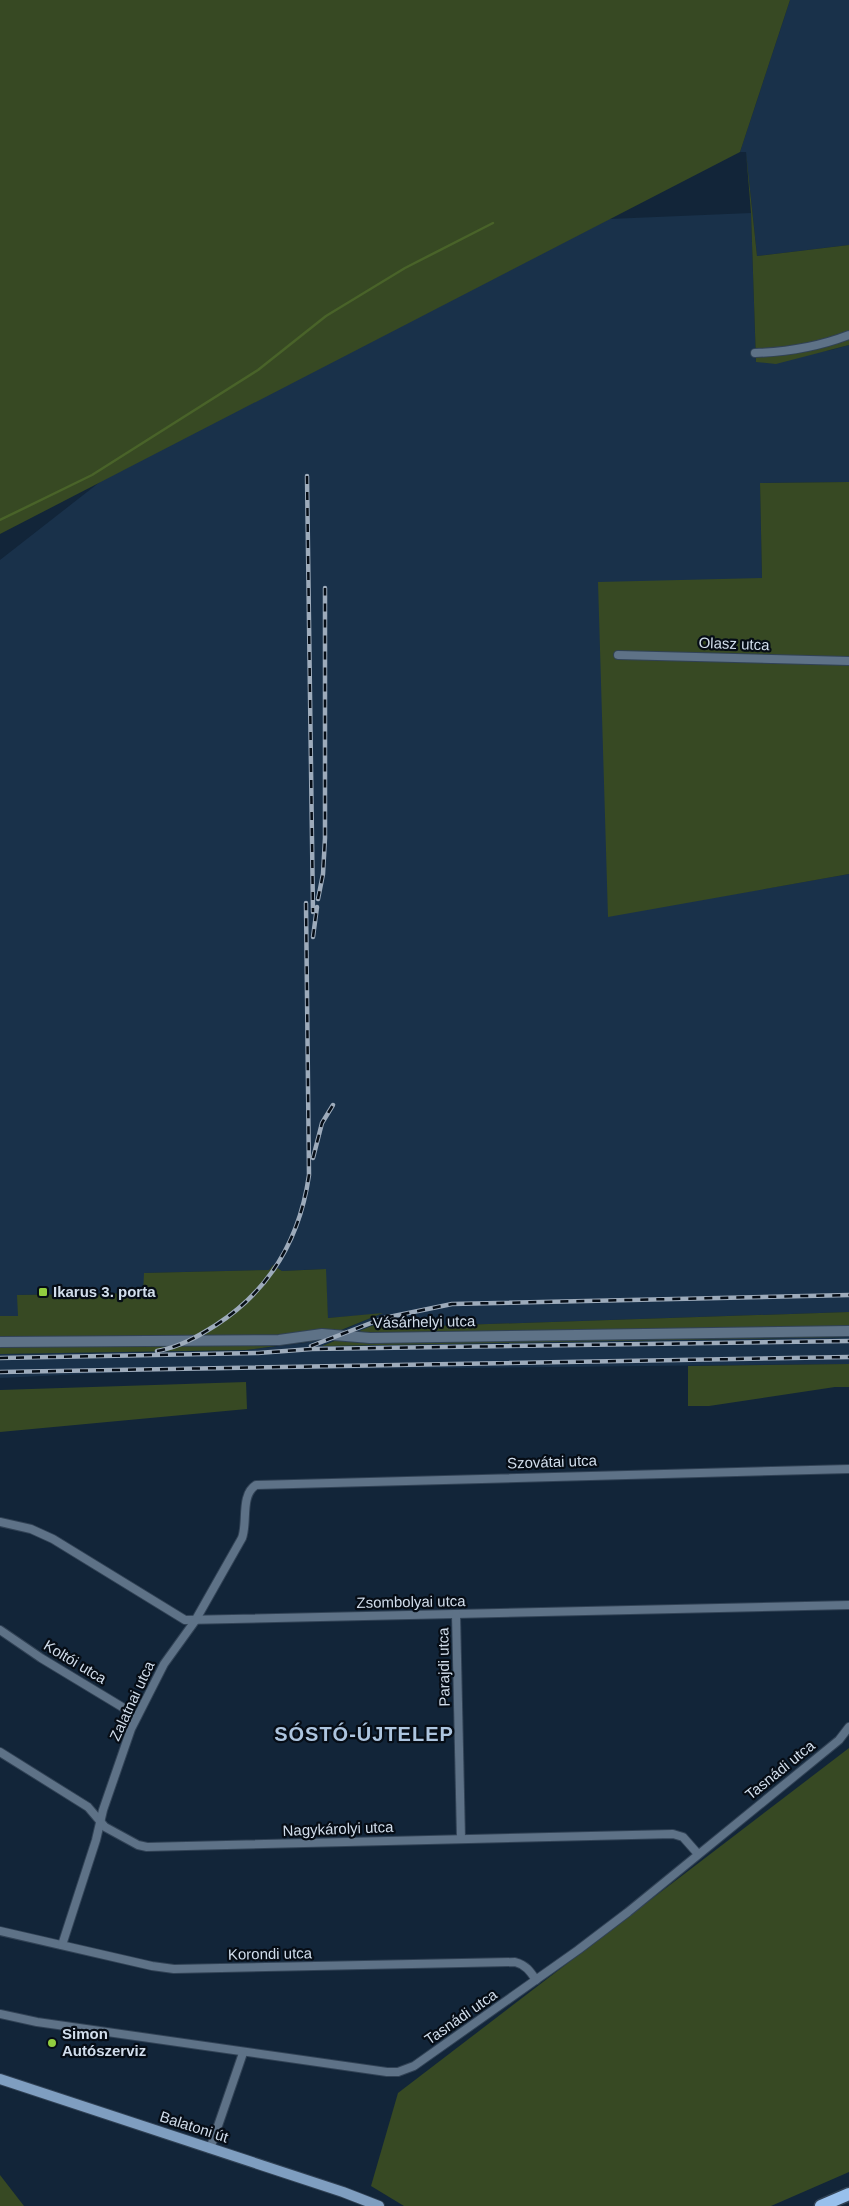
<svg xmlns="http://www.w3.org/2000/svg" width="849" height="2206" font-family="Helvetica,sans-serif">
  <style>
    .built { fill: #19314a }
    .green { fill: #374923 }
    .lines { fill: none; stroke-linecap: round; stroke-linejoin: round }
    .stream { stroke: #496329; stroke-width: 2.5 }
    .minor-casing { stroke: #314255; stroke-width: 10 }
    .tertiary-casing { stroke: #314255; stroke-width: 12 }
    .secondary-casing { stroke: #314255; stroke-width: 12 }
    .primary-casing { stroke: #314255; stroke-width: 15 }
    .minor { stroke: #5e7287; stroke-width: 8 }
    .tertiary { stroke: #5e7287; stroke-width: 10 }
    .secondary { stroke: #7f9ec0; stroke-width: 10 }
    .primary { stroke: #98c0ec; stroke-width: 12 }
    .rail-casing { stroke: #9dabbb; stroke-width: 4.5 }
    .rail { stroke: #060d16; stroke-width: 2.5; stroke-dasharray: 8; stroke-linecap: butt }
    .poi-dot { fill: #92cd3f; stroke: #060d16; stroke-width: 2 }
    .labels { text-anchor: middle; stroke-width: 4.5; stroke-linejoin: round; paint-order: stroke }
    .street-label { font-size: 15px; fill: #d1ddeb; stroke: #060d16 }
    .poi-label { font-size: 15px; font-weight: bold; fill: #d1ddeb; stroke: #060d16; text-anchor: start }
    .district-label { font-size: 20px; font-weight: bold; letter-spacing: 1px; fill: #adc5df; stroke: #060d16 }
  </style>
  <rect width="100%" height="100%" fill="#122539"/>
  <g class="built">
    <polygon points="790,0 849,0 849,245 757,256 746,152 740,152"/>
    <polygon points="751,213 756,362 831,350 849,345 849,482 760,483 762,578 608,916 849,874 849,1312 431,1326 424,1322 336,1340 324,1345 849,1337 849,1364 148,1371 0,1378 0,1354 246,1350 305,1343 324,1338 380,1314 328,1318 325,1269 282,1271 273,1265 269,1270 145,1273 143,1293 18,1295 18,1316 0,1316 0,560 105,478 609,219"/>
  </g>
  <g class="green">
    <polygon points="0,0 790,0 740,152 0,534"/>
    <polygon points="746,152 757,256 849,245 849,345 776,364 756,362 751,213"/>
    <polygon points="849,482 849,874 608,917 598,582 762,578 760,483"/>
    <polygon points="273,1265 282,1271 326,1269 328,1318 383,1313 314,1341 246,1350 0,1354 0,1316 18,1316 17,1295 143,1293 144,1273 269,1270"/>
    <polygon points="849,1312 849,1337 322,1346 379,1323 424,1322 431,1326"/>
    <polygon points="849,1364 849,1387 835,1387 709,1406 688,1406 688,1366"/>
    <polygon points="246,1382 247,1409 0,1432 0,1390"/>
    <polygon points="849,1748 849,2172 771,2206 404,2206 371,2186 398,2093"/>
    <polygon points="0,2175 24,2206 0,2206"/>
  </g>
  <g class="lines">
    <polyline class="stream" points="0,520 92,475 258,370 326,316 405,268 493,223"/>
    <defs>
      <g id="minor">
        <path d="M755 353C788 352 818 347 849 335"/>
        <polyline points="618,655 849,661"/>
        <polyline points="0,1522 31,1529 53,1539 185,1620 849,1605"/>
        <polyline points="456,1614 461,1839"/>
        <polyline points="0,1630 41,1658 137,1716"/>
        <polyline points="0,1752 88,1807 105,1827 138,1845 147,1847 673,1834 683,1837 698,1854"/>
        <path d="M0 1931 152 1966 174 1969 515 1962C526 1965 530 1971 536 1980"/>
        <path d="M62 1945 96 1840 103 1810 131 1729 164 1664 195 1621 242 1538C248 1522 240 1495 256 1485L849 1469"/>
        <polyline points="0,2014 37,2022 387,2072 398,2072 414,2066 578,1950 628,1912 839,1740 849,1727"/>
        <polyline points="210,2149 243,2053"/>
      </g>
      <polyline id="tertiary" points="0,1342 279,1340 322,1334 370,1338 849,1331"/>
      <polyline id="secondary" points="0,2079 343,2192 379,2206"/>
      <polyline id="primary" points="821,2206 849,2194"/>
    </defs>
    <use href="#minor" class="minor-casing"/>
    <use href="#tertiary" class="tertiary-casing"/>
    <use href="#secondary" class="secondary-casing"/>
    <use href="#primary" class="primary-casing"/>
    <use href="#minor" class="minor"/>
    <use href="#tertiary" class="tertiary"/>
    <use href="#secondary" class="secondary"/>
    <use href="#primary" class="primary"/>
    <defs>
      <g id="rail">
        <polyline points="307,476 313,912"/>
        <polyline points="318,899 323,874 325,838 325,588"/>
        <polyline points="313,937 317,907"/>
        <polyline points="313,1158 322,1123 333,1105"/>
        <polyline points="311,1346 384,1318 452,1304 849,1295"/>
        <path d="M157 1351C180 1347 197 1337 216 1325 270 1290 300 1238 309 1175L306 903"/>
        <polyline points="0,1358 258,1353 312,1349 849,1341"/>
        <polyline points="0,1372 849,1357"/>
      </g>
    </defs>
    <use href="#rail" class="rail-casing"/>
    <use href="#rail" class="rail"/>
  </g>
  <g class="poi-dot">
    <rect x="38" y="1287" width="10" height="10" rx="2.5"/>
    <circle cx="52" cy="2043" r="5"/>
  </g>
  <g class="labels">
    <g class="street-label">
      <text transform="translate(734 644) rotate(2)" y="5">Olasz utca</text>
      <text transform="translate(424 1322) rotate(-1)" y="5">Vásárhelyi utca</text>
      <text transform="translate(552 1462) rotate(-2)" y="5">Szovátai utca</text>
      <text transform="translate(411 1602) rotate(-1)" y="5">Zsombolyai utca</text>
      <text transform="translate(75 1662) rotate(31)" y="5">Koltói utca</text>
      <text transform="translate(444 1667) rotate(-91)" y="5">Parajdi utca</text>
      <text transform="translate(132 1701) rotate(-65)" y="5">Zalatnai utca</text>
      <text transform="translate(780 1770) rotate(-39)" y="5">Tasnádi utca</text>
      <text transform="translate(338 1829) rotate(-2)" y="5">Nagykárolyi utca</text>
      <text transform="translate(270 1954) rotate(-1)" y="5">Korondi utca</text>
      <text transform="translate(461 2017) rotate(-35)" y="5">Tasnádi utca</text>
      <text transform="translate(194 2127) rotate(18)" y="5">Balatoni út</text>
    </g>
    <g class="poi-label">
      <text x="53" y="1297">Ikarus 3. porta</text>
      <text x="62" y="2039">Simon<tspan x="62" dy="17">Autószerviz</tspan></text>
    </g>
    <g class="district-label">
      <text x="364" y="1741">SÓSTÓ-ÚJTELEP</text>
    </g>
  </g>
</svg>
